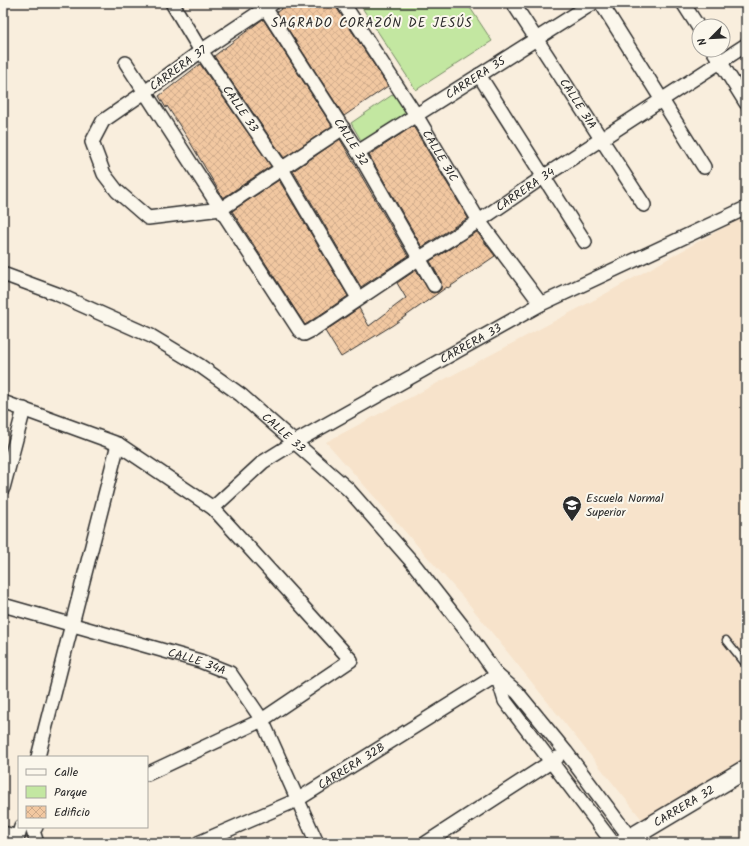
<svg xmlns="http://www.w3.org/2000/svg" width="749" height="846" font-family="Kalam,sans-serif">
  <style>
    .built { fill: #f7e3cb }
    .green { fill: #c3e7a1; stroke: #778966 }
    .building { fill: url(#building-cross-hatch); stroke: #2b2b2b }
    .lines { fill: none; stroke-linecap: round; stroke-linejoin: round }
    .lane-casing { stroke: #2b2b2b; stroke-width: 9 }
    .street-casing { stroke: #2b2b2b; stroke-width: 16 }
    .secondary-casing { stroke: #2b2b2b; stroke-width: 21 }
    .lane { stroke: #fbf7ec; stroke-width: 6 }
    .street { stroke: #fbf7ec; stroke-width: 13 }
    .secondary { stroke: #fbf7ec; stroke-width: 18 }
    .labels { text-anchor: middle; stroke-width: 4; stroke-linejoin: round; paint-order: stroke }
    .street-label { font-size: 12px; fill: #2b2b2b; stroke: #fbf7ec }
    .poi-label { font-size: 12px; fill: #2b2b2b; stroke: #fbf7ec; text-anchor: start }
    .neighbourhood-label { font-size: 13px; letter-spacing: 1px; fill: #2b2b2b; stroke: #fbf7ec }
  </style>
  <defs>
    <pattern id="building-cross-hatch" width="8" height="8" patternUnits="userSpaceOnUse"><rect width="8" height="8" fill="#f2c8a1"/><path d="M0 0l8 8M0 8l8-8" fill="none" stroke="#d0ac8b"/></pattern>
  </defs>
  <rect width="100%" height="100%" fill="#f9eedd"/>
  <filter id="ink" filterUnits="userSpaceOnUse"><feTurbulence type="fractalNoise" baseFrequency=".025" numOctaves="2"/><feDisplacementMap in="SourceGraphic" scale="8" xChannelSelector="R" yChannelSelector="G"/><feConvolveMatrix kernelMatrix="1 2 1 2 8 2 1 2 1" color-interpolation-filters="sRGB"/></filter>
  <g filter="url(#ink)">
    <polygon class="built" points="746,215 746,763 644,822 468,603 326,442 596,299"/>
    <g class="green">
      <polygon points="359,3 467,3 492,41 416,90"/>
      <polygon points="395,93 409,112 362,142 351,123"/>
    </g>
    <g class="building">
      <polygon points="289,3 335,3 336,7 388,86 344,116 277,12"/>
      <polygon points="263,19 332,126 284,158 214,56"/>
      <polygon points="200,64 271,166 223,198 187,137 167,106 166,108 159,96"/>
      <polygon points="413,126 468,218 422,247 369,155"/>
      <polygon points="340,139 408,256 361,287 293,171"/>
      <polygon points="279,180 348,296 305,325 232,211"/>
      <polygon points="477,232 495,256 448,288 447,287 393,325 341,357 325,331 359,308 369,326 406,298 397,283 416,270 430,292 433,293 438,292 441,289 441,281 430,261"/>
    </g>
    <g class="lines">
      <defs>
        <polyline id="lane" points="726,640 746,665"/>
        <g id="street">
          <path id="s1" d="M172 3 201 51 282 169 358 298"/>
          <path id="s2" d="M262 3 358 152 419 258 434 285"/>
          <polyline points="273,3 201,51 145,92 103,121 92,142 104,174 117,191 148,218 221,209 343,128"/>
          <path id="s3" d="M343 3 416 115 479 221 541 304"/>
          <path id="s4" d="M513 3 644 205"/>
          <polyline points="601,3 704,167"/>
          <polyline points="683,3 699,28"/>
          <polyline points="713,50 746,103"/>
          <path id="s5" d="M126 63 299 330 304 334 312 330 412 263 479 221 543 177 746 45"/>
          <polyline points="479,75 585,242"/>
          <path id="s6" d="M358 152 593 3"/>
          <path id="s7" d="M3 274 57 294 151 336 199 365 241 395 349 490 413 563 464 628 497 675 517 692 566 752 634 843"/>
          <polyline points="3,402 118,444 213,508 351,660 262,720 147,774"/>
          <polyline points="3,488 24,409"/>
          <path id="s8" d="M213 508 263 462 295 442 541 304 746 208"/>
          <path id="s9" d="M3 605 200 661 230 673 262 720 317 843"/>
          <polyline points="497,675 505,701 613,843"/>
          <polyline points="38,757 118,444"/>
          <polyline points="36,827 33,831 37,843"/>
          <polyline points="3,833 18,837 21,827"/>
          <path id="s10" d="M198 843 297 800 497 675"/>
          <polyline points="426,843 557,758"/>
        </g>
        <g id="secondary">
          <path id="s11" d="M622 843 746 769"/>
        </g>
      </defs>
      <use href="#lane" class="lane-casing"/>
      <use href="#street" class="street-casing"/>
      <use href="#secondary" class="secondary-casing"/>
      <use href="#lane" class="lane"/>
      <use href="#street" class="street"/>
      <use href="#secondary" class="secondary"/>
    </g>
  </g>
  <defs>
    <symbol id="school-pin" viewBox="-11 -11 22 30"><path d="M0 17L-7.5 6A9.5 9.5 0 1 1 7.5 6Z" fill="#2b2b2b" stroke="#fbf7ec"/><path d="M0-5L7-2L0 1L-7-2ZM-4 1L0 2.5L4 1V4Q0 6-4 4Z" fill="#fff"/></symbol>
  </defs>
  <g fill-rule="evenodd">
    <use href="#school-pin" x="561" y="494" width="22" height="30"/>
  </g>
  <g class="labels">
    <g class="street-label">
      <text transform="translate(178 68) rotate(-36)" y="4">CARRERA 37</text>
      <text dy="4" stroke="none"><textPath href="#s6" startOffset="139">CARRERA 35</textPath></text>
      <text dy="4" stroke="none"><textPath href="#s4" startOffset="120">CALLE 31A</textPath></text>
      <text dy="4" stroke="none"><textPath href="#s1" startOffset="126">CALLE 33</textPath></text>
      <text dy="4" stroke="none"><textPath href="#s2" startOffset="165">CALLE 32</textPath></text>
      <text dy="4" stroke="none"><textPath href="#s3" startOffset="181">CALLE 31C</textPath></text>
      <text dy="4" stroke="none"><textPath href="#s5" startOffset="589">CARRERA 34</textPath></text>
      <text dy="4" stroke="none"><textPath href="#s8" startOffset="307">CARRERA 33</textPath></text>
      <text dy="4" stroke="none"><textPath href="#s7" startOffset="325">CALLE 33</textPath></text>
      <text dy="4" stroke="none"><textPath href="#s9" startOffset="202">CALLE 34A</textPath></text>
      <text dy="4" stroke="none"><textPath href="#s10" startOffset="172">CARRERA 32B</textPath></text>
      <text dy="4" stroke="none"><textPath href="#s11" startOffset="72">CARRERA 32</textPath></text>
    </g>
    <g class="poi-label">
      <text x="586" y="502">Escuela Normal<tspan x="586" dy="14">Superior</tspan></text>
    </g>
    <g class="neighbourhood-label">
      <text x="372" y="27">SAGRADO CORAZÓN DE JESÚS</text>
    </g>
  </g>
  <rect width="749" height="846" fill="none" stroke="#fbf7ec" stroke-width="16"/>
  <rect x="8" y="8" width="733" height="830" fill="none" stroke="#2b2b2b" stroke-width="1.5" filter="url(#ink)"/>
  <rect x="18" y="756" width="130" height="72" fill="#fbf7ec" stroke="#a8a59f"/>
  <rect x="26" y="769" width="20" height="6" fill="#fbf7ec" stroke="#a8a59f"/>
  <text x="54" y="776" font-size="12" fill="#2b2b2b">Calle</text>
  <rect x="26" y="786" width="20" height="12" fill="#c3e7a1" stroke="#a8a59f"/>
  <text x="54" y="796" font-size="12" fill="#2b2b2b">Parque</text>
  <rect x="26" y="806" width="20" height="12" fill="url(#building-cross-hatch)" stroke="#a8a59f"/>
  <text x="54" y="816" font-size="12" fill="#2b2b2b">Edificio</text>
  <g transform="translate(711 38) rotate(246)"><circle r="19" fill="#fbf7ec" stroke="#a8a59f"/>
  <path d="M0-3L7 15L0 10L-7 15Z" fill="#2b2b2b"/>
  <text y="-6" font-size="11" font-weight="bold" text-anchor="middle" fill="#2b2b2b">N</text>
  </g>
</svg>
